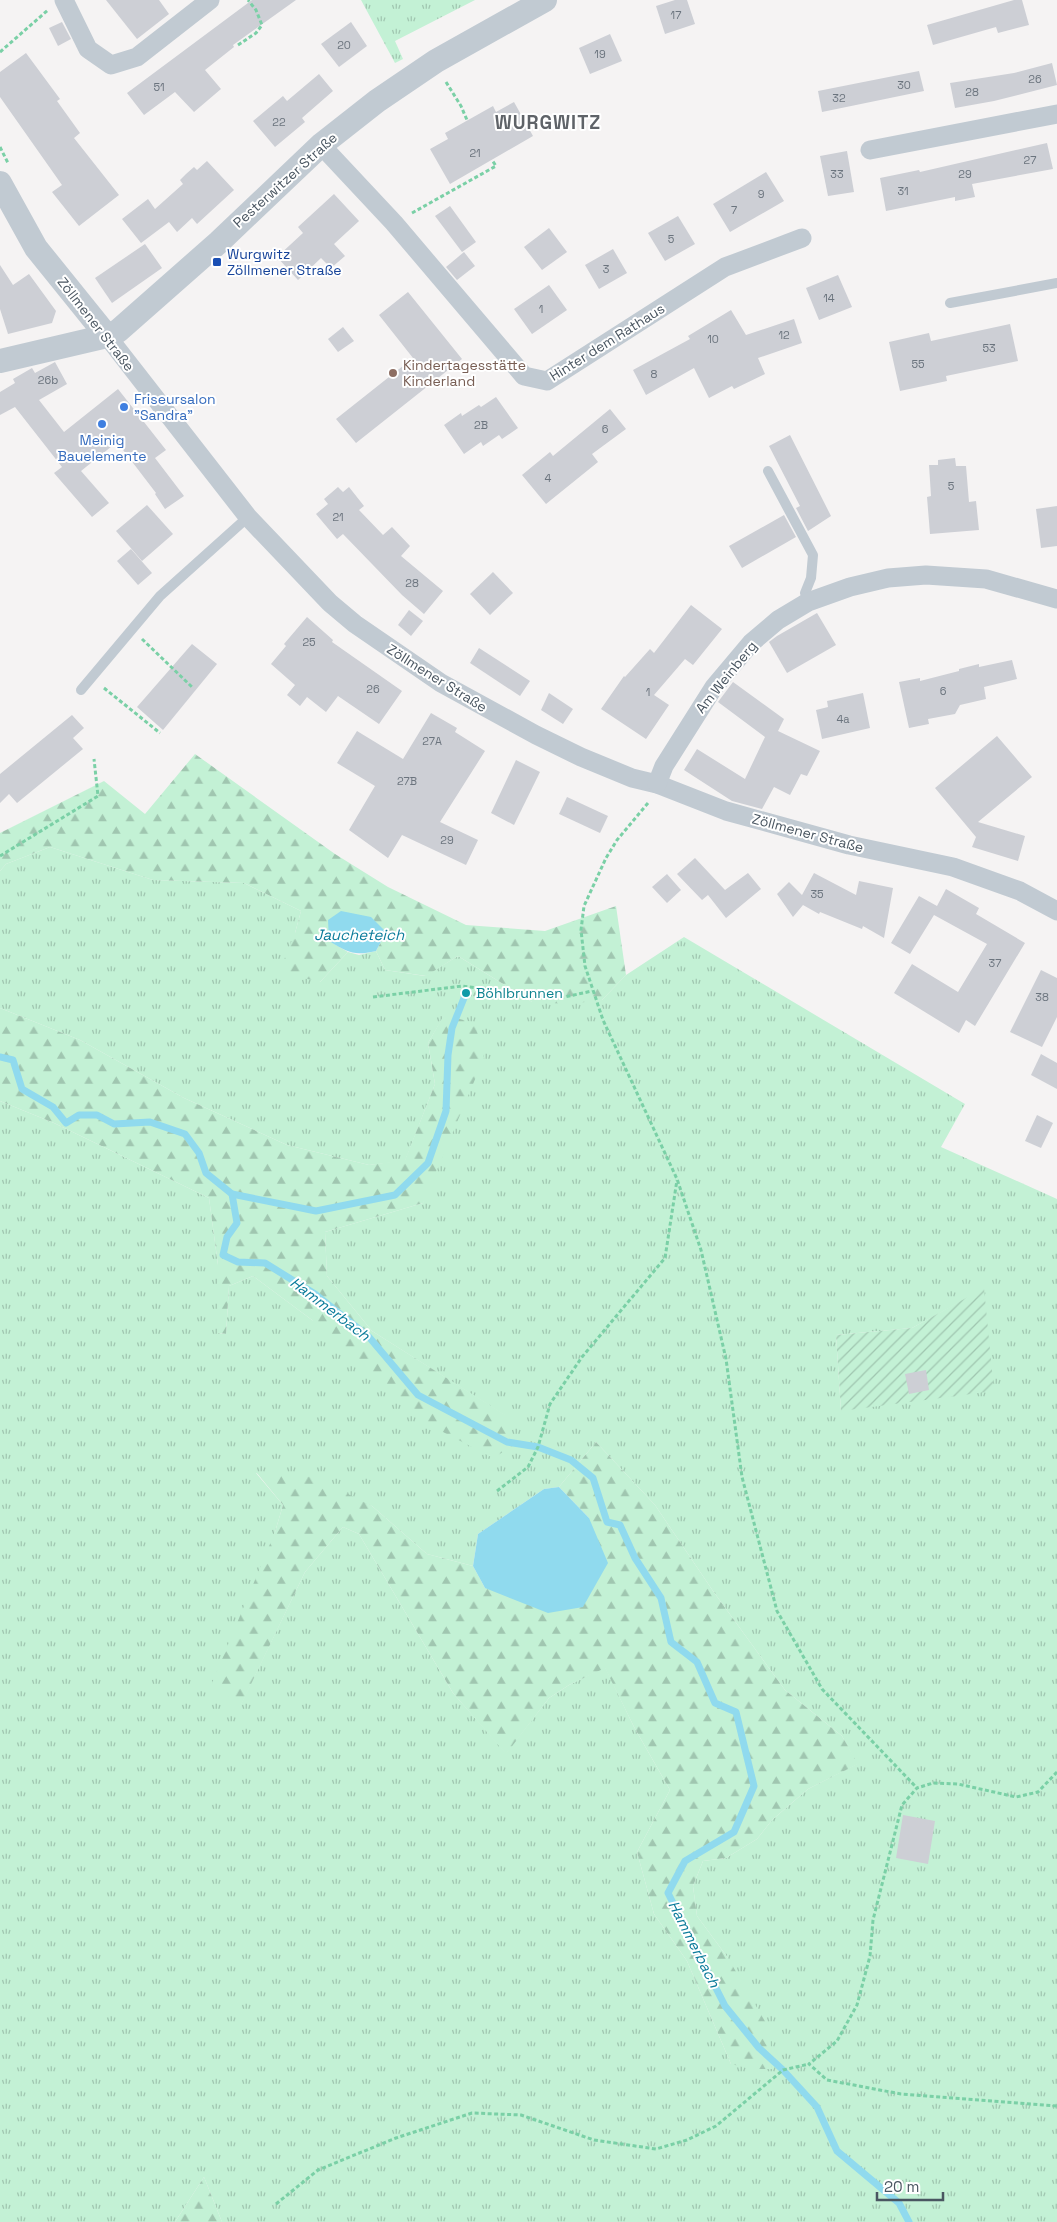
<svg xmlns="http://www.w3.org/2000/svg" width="1057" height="2222" font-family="'Space Grotesk',sans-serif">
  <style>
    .grass { fill: url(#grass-tufts); fill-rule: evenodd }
    .forest { fill: url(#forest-firs) }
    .garden { fill: url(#garden-furrows) }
    .water { fill: #90daee }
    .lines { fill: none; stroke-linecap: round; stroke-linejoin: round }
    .stream { stroke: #90daee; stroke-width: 7 }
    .building { fill: #cdcfd5 }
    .path { stroke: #7ad0a6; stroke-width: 3; stroke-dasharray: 4 2.5; stroke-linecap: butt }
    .service { stroke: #c1cad2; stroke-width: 10 }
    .minor { stroke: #c1cad2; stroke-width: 19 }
    .tertiary { stroke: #c1cad2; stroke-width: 24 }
    .transit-dot { fill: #1a4fb4; stroke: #fff; stroke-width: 2 }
    .education-dot { fill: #8d6e63; stroke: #fff; stroke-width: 2 }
    .shop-dot { fill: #3f7fe0; stroke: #fff; stroke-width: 2 }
    .culture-dot { fill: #0f9aa8; stroke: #fff; stroke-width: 2 }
    .labels { text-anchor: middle; stroke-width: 4; stroke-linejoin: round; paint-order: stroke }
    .number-label { font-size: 11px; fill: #6b747e }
    .street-label { font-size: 14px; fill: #4a5661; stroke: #fff }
    .transit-label { font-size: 14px; fill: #164399; stroke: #fff; text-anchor: start }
    .education-label { font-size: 14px; fill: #785e54; stroke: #fff; text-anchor: start }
    .shop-label { font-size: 14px; fill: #366cbe; stroke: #fff; text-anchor: start }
    .culture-label { font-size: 14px; fill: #0d838f; stroke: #fff; text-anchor: start }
    .water-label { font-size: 15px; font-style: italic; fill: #0c7c9b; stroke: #fff }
    .district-label { font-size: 19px; font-weight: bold; letter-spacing: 1px; fill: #5f6368; stroke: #fff }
  </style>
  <defs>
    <pattern id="grass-tufts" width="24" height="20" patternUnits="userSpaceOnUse" patternTransform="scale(1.25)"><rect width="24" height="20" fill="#c3f1d5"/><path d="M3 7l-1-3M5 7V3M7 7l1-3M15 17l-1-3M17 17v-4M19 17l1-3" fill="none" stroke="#a0c6b0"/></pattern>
    <pattern id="forest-firs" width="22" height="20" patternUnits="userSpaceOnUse" patternTransform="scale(1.25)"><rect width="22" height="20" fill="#c3f1d5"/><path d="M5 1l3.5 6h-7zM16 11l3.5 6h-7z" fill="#a0c6b0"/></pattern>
    <pattern id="garden-furrows" width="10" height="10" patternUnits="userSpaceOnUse" patternTransform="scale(1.25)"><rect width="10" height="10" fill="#c3f1d5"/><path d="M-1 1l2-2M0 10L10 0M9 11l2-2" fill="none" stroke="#a0c6b0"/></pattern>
  </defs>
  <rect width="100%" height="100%" fill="#f5f3f3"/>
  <g class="grass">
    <polygon points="361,0 475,0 395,41 403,59 395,63"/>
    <path d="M50 847 153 880 244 883 301 911 295 933 320 982 348 952 359 955 376 951 385 970 425 976 458 956 532 1002 602 1000 626 975 684 937 965 1104 941 1147 1057 1199V2222H222L204 2177 175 2222H0V1101L54 1123 209 1198 218 1265V1333L226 1334 229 1286 253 1276 312 1320 506 1416 372 1331 327 1276 325 1232 423 1203 444 1016 428 1043 435 1084 405 1161 369 1165 287 1145 184 1098 80 1040 0 1008V871L6 864ZM984 1289 841 1411 836 1335 912 1328ZM596 1442 655 1505 713 1591 785 1690 842 1736 857 1764 808 1789 772 1820 757 1839 726 1858 703 1861 693 1886 697 1916 728 1958 731 2064 687 1961 654 1914 637 1852 670 1790 634 1727 605 1667 569 1685 549 1698 506 1753 453 1693 359 1534 343 1527 305 1572 240 1706 275 1532 283 1505 256 1473 372 1506 427 1554 473 1566 478 1534 544 1489 559 1487Z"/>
  </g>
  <g class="forest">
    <polygon points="195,754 335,854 388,887 466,925 545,931 616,906 626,975 602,1000 569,1004 532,1002 458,956 426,976 385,970 376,951 386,932 329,941 348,952 320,982 279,972 295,933 301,911 244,883 153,880 50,847 6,864 0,871 0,833 104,781 145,814"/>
    <polygon points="0,1008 80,1040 184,1098 287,1145 369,1165 405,1160 435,1084 428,1043 444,1015 475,1023 484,1058 423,1203 325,1232 327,1276 372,1331 507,1416 513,1446 493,1458 420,1420 312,1320 253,1276 229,1286 226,1334 218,1333 218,1265 209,1198 54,1123 0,1101"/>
    <polygon points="596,1442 655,1505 713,1591 785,1690 842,1736 858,1764 808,1789 772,1820 757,1839 726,1858 703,1861 693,1886 697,1916 728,1958 770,2030 772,2069 751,2069 731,2064 687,1961 654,1914 637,1852 670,1790 634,1727 605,1668 569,1685 549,1698 506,1754 453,1693 359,1534 343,1527 305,1572 240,1707 212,1683 275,1532 283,1505 256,1472 314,1477 372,1506 427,1554 473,1566 485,1588 589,1518 559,1487"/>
    <polygon points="204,2177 222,2222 175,2222"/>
  </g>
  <polygon class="garden" points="984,1288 994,1391 841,1411 836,1335 912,1328"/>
  <g class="water">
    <path d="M341 911 371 917 386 932 376 951C354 956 349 953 329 941L328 920Z"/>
    <polygon points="559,1487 589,1518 608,1563 583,1607 548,1613 485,1588 473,1566 478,1534 544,1489"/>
  </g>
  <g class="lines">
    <g class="stream">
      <polyline points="0,1057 13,1060 22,1089 53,1107 66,1123 79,1115 97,1115 114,1124 150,1122 185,1134 199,1153 206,1173 232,1194 237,1223 227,1237 223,1255 238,1262 265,1263 315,1294 369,1337 418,1395 507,1442 538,1447 571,1460 593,1478 607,1522 620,1525 635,1558 661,1598 671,1642 697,1662 715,1703 736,1712 754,1786 734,1832 685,1861 668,1893 725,2006 759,2048 783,2070 817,2107 837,2151 899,2203 909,2222"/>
      <polyline points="232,1194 316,1211 395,1195 428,1163 446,1111 448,1055 452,1028 466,993"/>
    </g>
  </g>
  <g class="building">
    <polygon points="106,0 159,0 169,14 137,39"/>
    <polygon points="252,0 296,0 233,45 234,47 205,70 221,89 194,112 175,92 144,115 127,93"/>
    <polygon points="675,0 687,0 695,24 665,34 656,6"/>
    <polygon points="1014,0 1022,0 1029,25 998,33 996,27 933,45 927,25"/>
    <polygon points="62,22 71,39 58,46 49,28"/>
    <polygon points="351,22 367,46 339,67 321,44"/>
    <polygon points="610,34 622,61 590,74 579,48"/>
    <polygon points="26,53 60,99 57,101 80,133 74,138 119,195 79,226 52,192 62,185 0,97 0,72"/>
    <polygon points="1052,63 1057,85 994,101 955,108 950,83 1014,73"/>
    <polygon points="919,71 924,91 822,112 818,91"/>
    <polygon points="319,74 333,91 302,118 305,122 275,147 253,121 283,96 287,101"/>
    <polygon points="514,102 533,136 450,184 430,149 448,139 445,133 493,106 496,112"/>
    <polygon points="1047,143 1053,169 972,184 975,197 955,201 955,197 886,211 880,178 919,170 920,172"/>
    <polygon points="847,151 854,192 828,196 820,156"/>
    <polygon points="207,161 234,190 197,224 192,218 177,232 169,222 141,243 122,219 148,199 155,209 183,184 180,180 186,174 194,167 197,170"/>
    <polygon points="766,172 784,201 730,232 713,204"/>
    <polygon points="334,194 359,221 334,244 345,256 331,268 321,258 298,280 277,257 303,233 298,227"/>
    <polygon points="450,206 476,242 462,252 435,216"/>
    <polygon points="678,216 695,244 665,261 648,233"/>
    <polygon points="549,228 567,252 542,270 524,247"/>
    <polygon points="145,244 162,268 112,303 95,278"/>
    <polygon points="613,249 627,273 599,289 585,265"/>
    <polygon points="464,252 475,266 457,280 446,267"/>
    <polygon points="0,265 13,285 29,274 56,311 52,323 8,334 0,309"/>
    <polygon points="838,275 852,307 819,320 806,288"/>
    <polygon points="549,285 567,310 532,334 514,309"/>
    <polygon points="408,292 462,359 356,443 336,419 413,358 379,315"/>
    <polygon points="731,310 746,335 794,319 802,343 758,358 765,374 734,389 732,386 709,398 694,368 646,395 633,370 690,339 688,336"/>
    <polygon points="1010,324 1018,361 946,376 947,381 900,391 889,342 929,333 931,341"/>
    <polygon points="343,327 354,341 338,352 328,339"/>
    <polygon points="55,362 67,384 39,400 64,432 118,389 166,450 155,458 184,496 165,509 155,494 156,493 117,442 81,471 109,503 92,517 54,473 62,467 15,407 0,415 0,392 15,383 13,379 32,368 35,373"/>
    <polygon points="496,397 518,428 502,439 499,435 483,446 481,442 464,454 444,425 461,413 462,416 479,405 481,407"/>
    <polygon points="610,409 626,429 592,454 598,462 546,504 522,475 550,452 553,456"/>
    <polygon points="790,435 831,516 808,531 796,508 800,506 769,446"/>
    <polygon points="955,458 956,466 966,466 969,502 976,501 979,530 930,534 927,497 931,496 929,465 938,465 938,460"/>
    <polygon points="338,487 343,492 349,487 364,506 359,510 383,535 392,527 410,546 401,556 443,591 424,614 402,595 343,534 337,539 316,514 328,504 324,499"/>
    <polygon points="147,505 173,534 142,561 116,531"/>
    <polygon points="1057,506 1057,546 1041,548 1036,509"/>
    <polygon points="784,515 796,537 742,568 729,546"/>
    <polygon points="131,549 152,573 138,585 117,561"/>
    <polygon points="493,572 513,593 490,615 470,594"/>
    <polygon points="691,605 722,629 693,665 685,659 654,695 669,705 646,739 601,709 624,676 625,677 650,649 654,653"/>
    <polygon points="409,610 423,621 411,636 398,625"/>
    <polygon points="817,613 836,645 787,673 769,642 777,636"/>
    <polygon points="307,617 333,640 332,642 402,691 379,724 338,696 326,712 307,697 300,706 287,695 295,685 271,664 286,646 284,644"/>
    <polygon points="192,644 217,664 163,730 137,707"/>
    <polygon points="479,648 530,681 520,696 470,663"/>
    <polygon points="1012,660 1017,679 984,687 986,699 960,705 955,714 928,719 929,724 909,728 899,682 920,678 920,681 959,671 959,669 979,664 979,667"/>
    <polygon points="733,682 784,719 778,731 820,751 807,776 801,774 790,795 774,787 762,809 732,801 684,770 697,749 745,779 765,737 718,702"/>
    <polygon points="549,693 573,709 563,724 541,710"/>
    <polygon points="863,693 870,728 822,739 816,710 828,707 827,701"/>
    <polygon points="431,713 457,728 455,732 485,751 440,822 478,840 466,865 402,835 388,858 349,830 375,786 337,763 357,731 403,759"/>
    <polygon points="72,715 84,728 73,738 83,749 17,803 9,794 0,803 0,774"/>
    <polygon points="997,736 1032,777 978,822 1025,836 1018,861 972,847 976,837 935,788"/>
    <polygon points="516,760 540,772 514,825 491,813"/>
    <polygon points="567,797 608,816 600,833 559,814"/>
    <polygon points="695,858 725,890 748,873 761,889 726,918 708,895 702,900 677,874"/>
    <polygon points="814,873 856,895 859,881 893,888 884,938 863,926 862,929 820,912 819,914 803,905 793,917 777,894 789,882 802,895"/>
    <polygon points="667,874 681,890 667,903 652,887"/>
    <polygon points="946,889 979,908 976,914 1025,943 975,1026 966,1020 959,1033 894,993 912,964 958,992 987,944 934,915 910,954 891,943 919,896 937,906"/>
    <polygon points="1041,970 1057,978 1057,1017 1042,1047 1010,1032"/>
    <polygon points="1041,1054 1057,1063 1057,1089 1031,1075"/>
    <polygon points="1037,1115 1053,1123 1041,1148 1025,1141"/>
    <polygon points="926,1370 929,1390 909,1394 905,1374"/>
    <polygon points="903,1815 935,1821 928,1864 896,1858"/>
  </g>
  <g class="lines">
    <g class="path">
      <polyline points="238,45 256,33 262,25 256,10 248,0"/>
      <polyline points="0,52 48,10"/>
      <polyline points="446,82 461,106 467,120"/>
      <polyline points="0,147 8,163"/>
      <polyline points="412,213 496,166 492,160"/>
      <polyline points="142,639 192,687"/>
      <polyline points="104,688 160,733"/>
      <polyline points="648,803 617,840 606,858 584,906 581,930 585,966 603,1020 677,1179 701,1250 726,1359 742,1477 777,1611 822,1689 917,1788"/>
      <polyline points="0,856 98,796 94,759"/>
      <polyline points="373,997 462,986 560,998 592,991"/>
      <polyline points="497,1491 528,1467 538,1447 550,1404 582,1357 665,1258 677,1180"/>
      <polyline points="1057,1772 1038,1792 1016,1797 958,1784 933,1783 917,1788 902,1805 873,1920 870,1956 857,2005 837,2041 809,2064 827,2080 901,2094 1057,2106"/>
      <polyline points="276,2204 318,2170 396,2138 472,2113 521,2115 594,2140 656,2149 687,2140 716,2126 783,2070 809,2064"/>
    </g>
    <g class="service">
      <polyline points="950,303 1057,283"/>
      <polyline points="768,471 813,555 811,578 805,593 808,602"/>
      <polyline points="81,690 160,596 248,517"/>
    </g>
    <g class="minor">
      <polyline points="64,0 88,49 111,65 137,57 210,0"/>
      <polyline points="321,145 394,223 524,376 547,381 725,267 802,238"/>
      <polyline points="870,150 1057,114"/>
      <polyline points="107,336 248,517 330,603 355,624 441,683 536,735 581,757 632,778 657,784 726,811 849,845 953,867 1020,891 1057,911"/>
      <polyline points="657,784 664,766 714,687 751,643 778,620 808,602 850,587 888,578 926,575 986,579 1057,599"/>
    </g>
    <g class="tertiary">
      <polyline points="0,183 36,248 107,336"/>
      <polyline points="0,361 107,336 118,331 219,242 321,145 377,101 436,61 545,0"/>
    </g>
  </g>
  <rect class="transit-dot" x="212" y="257" width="10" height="10" rx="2.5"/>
  <circle class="education-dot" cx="393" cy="373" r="5"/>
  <g class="shop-dot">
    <circle cx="124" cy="407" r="5"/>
    <circle cx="102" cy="424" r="5"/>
  </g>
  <circle class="culture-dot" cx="466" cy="993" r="5"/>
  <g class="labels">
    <g class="number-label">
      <text x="676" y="19">17</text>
      <text x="344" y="49">20</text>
      <text x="600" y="58">19</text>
      <text x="1035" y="83">26</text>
      <text x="904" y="89">30</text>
      <text x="159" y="91">51</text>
      <text x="972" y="96">28</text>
      <text x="839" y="102">32</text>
      <text x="279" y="126">22</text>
      <text x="475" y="157">21</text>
      <text x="1030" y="164">27</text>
      <text x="837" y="178">33</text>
      <text x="965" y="178">29</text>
      <text x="903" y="195">31</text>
      <text x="761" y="198">9</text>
      <text x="734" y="214">7</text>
      <text x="671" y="243">5</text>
      <text x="606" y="273">3</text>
      <text x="829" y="302">14</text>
      <text x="541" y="313">1</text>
      <text x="784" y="339">12</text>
      <text x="713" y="343">10</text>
      <text x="989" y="352">53</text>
      <text x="918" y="368">55</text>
      <text x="654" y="378">8</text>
      <text x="48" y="384">26b</text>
      <text x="481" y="429">2B</text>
      <text x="605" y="433">6</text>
      <text x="548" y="482">4</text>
      <text x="951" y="490">5</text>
      <text x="338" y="521">21</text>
      <text x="412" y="587">28</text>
      <text x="309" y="646">25</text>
      <text x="373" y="693">26</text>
      <text x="943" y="695">6</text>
      <text x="648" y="696">1</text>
      <text x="843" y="723">4a</text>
      <text x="432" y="745">27A</text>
      <text x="407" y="785">27B</text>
      <text x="447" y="844">29</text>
      <text x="817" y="898">35</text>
      <text x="995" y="967">37</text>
      <text x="1042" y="1001">38</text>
    </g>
    <g class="street-label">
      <text transform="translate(285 180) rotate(-42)" y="5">Pesterwitzer Straße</text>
      <text transform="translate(96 324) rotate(52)" y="5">Zöllmener Straße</text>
      <text transform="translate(607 342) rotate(-32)" y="5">Hinter dem Rathaus</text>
      <text transform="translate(726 677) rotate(-51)" y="5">Am Weinberg</text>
      <text transform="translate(437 678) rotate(32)" y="5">Zöllmener Straße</text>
      <text transform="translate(808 833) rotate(15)" y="5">Zöllmener Straße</text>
    </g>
    <g class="transit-label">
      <text x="227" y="259">Wurgwitz<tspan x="227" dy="16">Zöllmener Straße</tspan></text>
    </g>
    <g class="education-label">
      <text x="403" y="370">Kindertagesstätte<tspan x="403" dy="16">Kinderland</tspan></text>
    </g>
    <g class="shop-label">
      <text x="134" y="404">Friseursalon<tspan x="134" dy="16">"Sandra"</tspan></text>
      <text x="102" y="445" text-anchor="middle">Meinig<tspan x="102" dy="16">Bauelemente</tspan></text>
    </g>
    <g class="culture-label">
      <text x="476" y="998">Böhlbrunnen</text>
    </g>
    <g class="water-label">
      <text x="359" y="940">Jaucheteich</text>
      <text transform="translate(330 1309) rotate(37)" y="5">Hammerbach</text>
      <text transform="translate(694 1944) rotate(63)" y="5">Hammerbach</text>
    </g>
    <g class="district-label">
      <text x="548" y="129">WURGWITZ</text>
    </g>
  </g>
  <path d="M877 2192v8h66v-8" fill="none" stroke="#4a5661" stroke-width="2.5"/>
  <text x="884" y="2192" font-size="15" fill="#4a5661" stroke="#ffffff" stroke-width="4" paint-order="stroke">20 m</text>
</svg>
